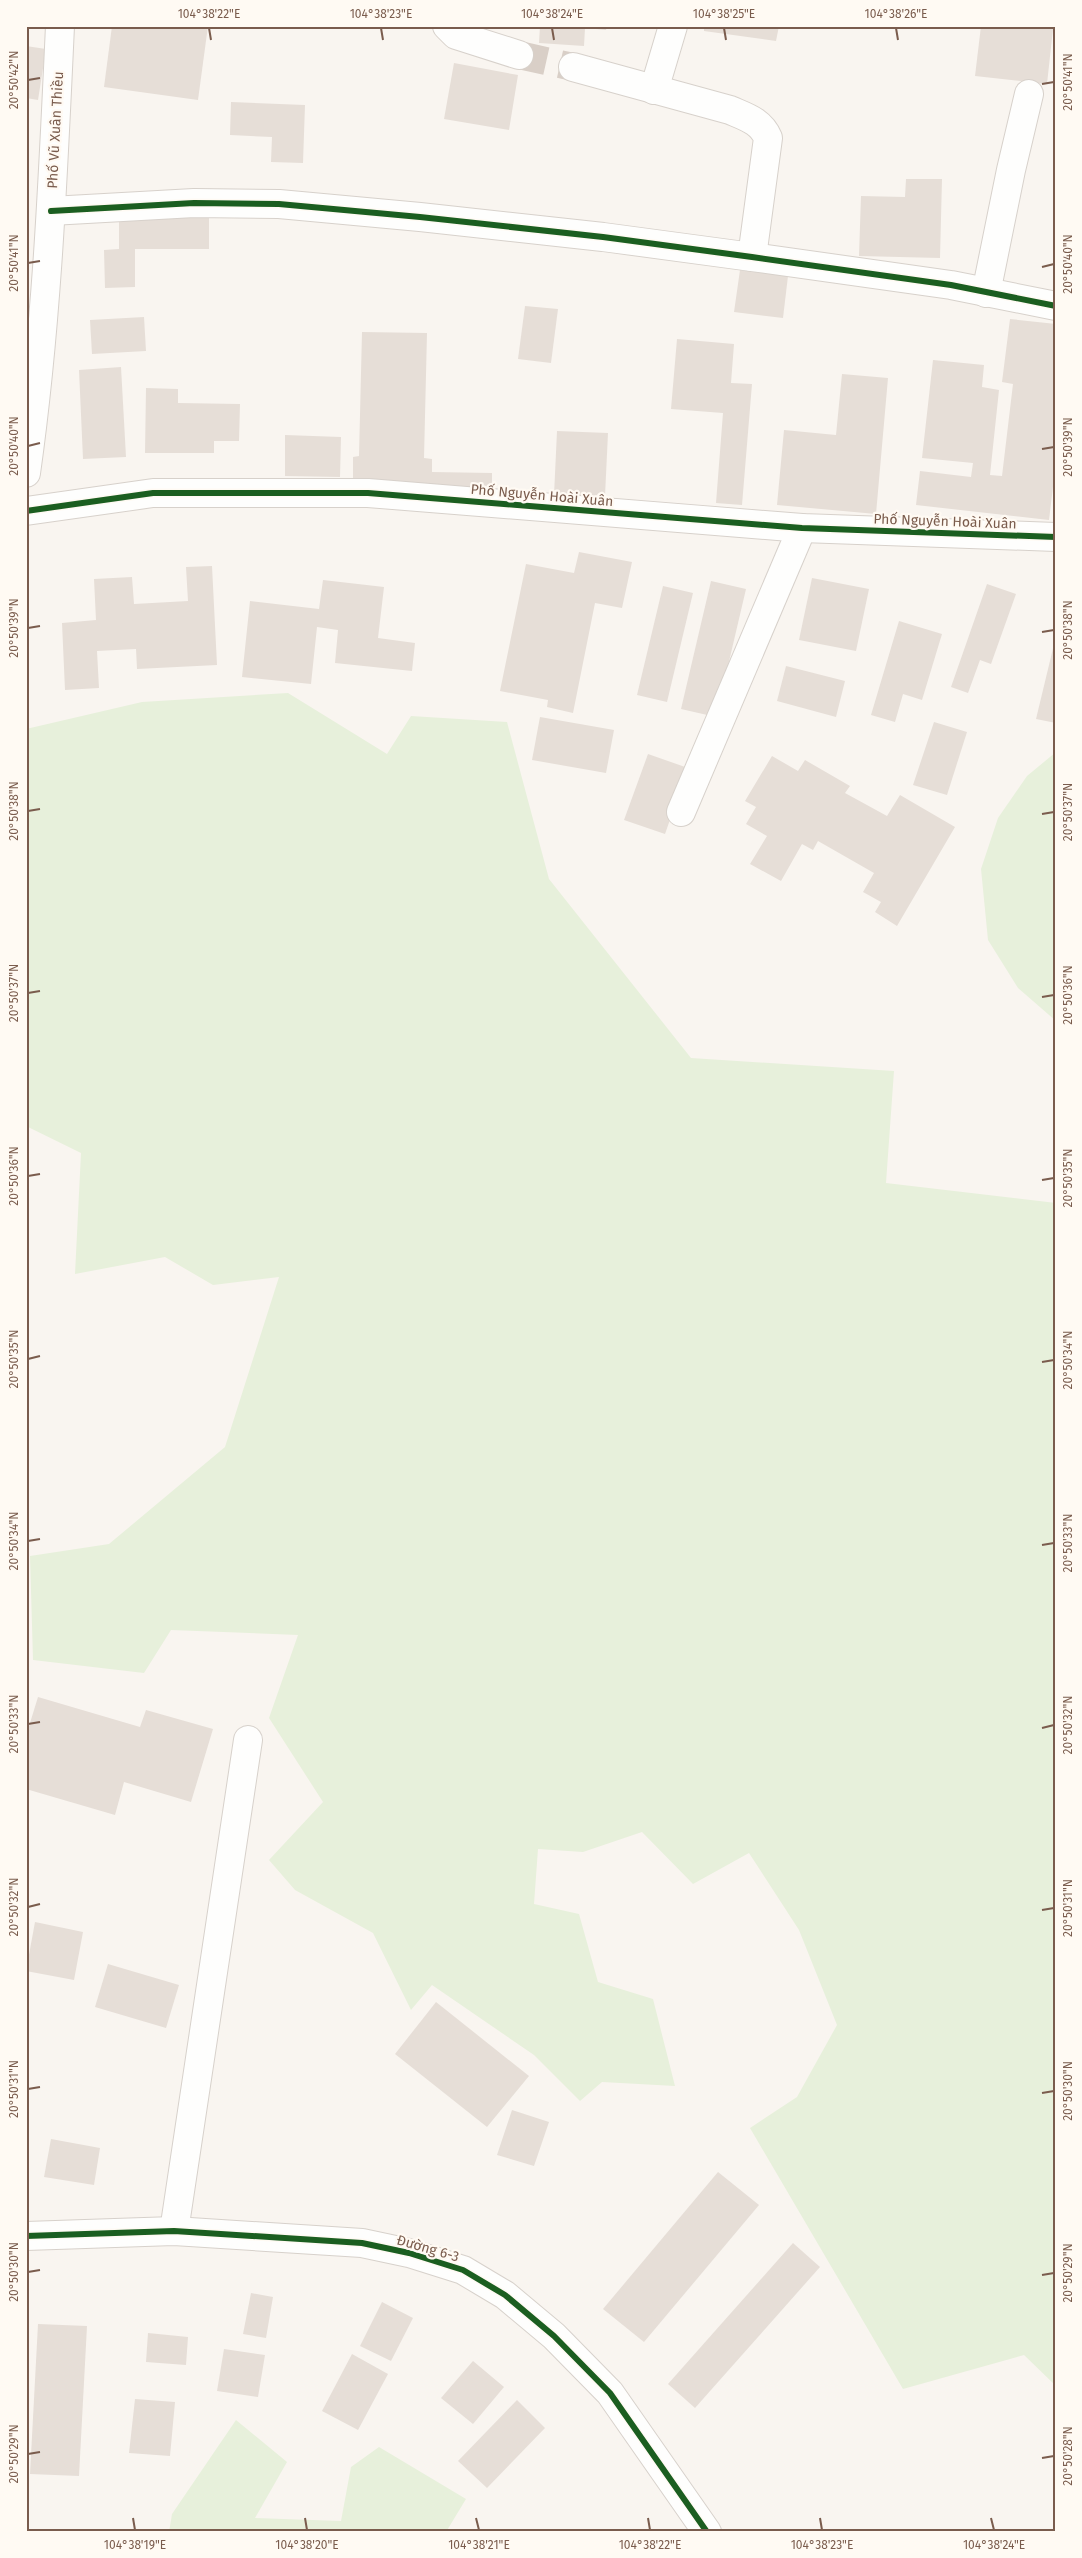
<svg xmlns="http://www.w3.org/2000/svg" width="1082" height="2558" font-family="'Fira Sans',sans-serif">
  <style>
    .green { fill: #e7f0db }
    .building { fill: #e6ded7 }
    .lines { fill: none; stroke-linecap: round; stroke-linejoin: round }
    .minor-tunnel { stroke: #d9cfc7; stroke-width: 28; stroke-dasharray: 28 14; stroke-linecap: butt }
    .minor-casing { stroke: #d7d1cb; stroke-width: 30 }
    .minor { stroke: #fefefd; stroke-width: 28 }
    .cycleway-casing { stroke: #fffaf3; stroke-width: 9 }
    .cycleway { stroke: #1b5e20; stroke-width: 6 }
    .ticks { fill: none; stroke: #7a5c4d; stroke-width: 2 }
    .labels { text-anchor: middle; stroke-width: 4.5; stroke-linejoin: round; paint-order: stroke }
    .street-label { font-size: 14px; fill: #7a5c4d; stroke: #fffaf3 }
    .neatline { fill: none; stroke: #7a5c4d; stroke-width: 2 }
    .ticks-label { font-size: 12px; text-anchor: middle; fill: #7a5c4d }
  </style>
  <rect width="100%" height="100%" fill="#f9f5f0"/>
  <g class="green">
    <polygon points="288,693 387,754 411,716 507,722 549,879 691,1058 894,1071 886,1183 1056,1203 1056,2386 1024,2355 903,2389 750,2128 797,2097 837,2025 799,1930 749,1853 693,1884 642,1832 583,1852 538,1849 534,1904 579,1914 598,1982 653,1999 675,2086 602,2082 580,2101 534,2055 432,1985 411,2010 373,1933 295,1890 269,1860 323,1802 269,1718 298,1635 171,1630 144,1673 33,1660 30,1556 109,1544 225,1447 279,1277 213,1285 165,1257 75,1274 81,1153 26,1126 26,729 142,702"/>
    <polygon points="1056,752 1056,1021 1018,988 988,940 981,869 998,818 1027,776"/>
    <polygon points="236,2420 287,2462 255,2518 341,2521 351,2467 379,2447 466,2499 446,2532 169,2532 172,2514"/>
  </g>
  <g class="building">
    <polygon points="112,26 208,26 198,100 104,87"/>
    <polygon points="540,26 607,26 606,30 585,28 584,46 539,43"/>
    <polygon points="704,26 779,26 776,41 704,31"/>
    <polygon points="981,26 1053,29 1047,84 975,76"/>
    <polygon points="26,46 46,49 38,100 26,98"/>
    <polygon points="454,63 518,75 509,130 444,119"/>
    <polygon points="231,102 305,105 303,163 271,162 272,137 230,135"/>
    <polygon points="906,179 942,179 940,258 859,256 861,196 905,197"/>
    <polygon points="209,217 209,249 135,249 135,287 105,288 104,250 119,249 119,218"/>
    <polygon points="740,270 788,276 783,318 734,312"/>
    <polygon points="525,306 558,309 551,363 518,359"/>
    <polygon points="144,317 146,351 92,354 90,320"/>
    <polygon points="1010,319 1056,324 1056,462 1049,520 916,505 920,471 971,477 973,463 922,458 933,360 984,365 982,387 999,390 990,475 1002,476 1013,384 1002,382"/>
    <polygon points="362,332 427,333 424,458 432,459 432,472 492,473 492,490 353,486 353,457 359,456"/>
    <polygon points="677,339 734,344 731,383 752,384 742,505 716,503 723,413 671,409"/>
    <polygon points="121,367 126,457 83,459 79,370"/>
    <polygon points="842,374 888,378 876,514 777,505 784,430 836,435"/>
    <polygon points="146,388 178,389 178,403 240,404 239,441 214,441 214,453 145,453"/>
    <polygon points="557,431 608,433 605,496 554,495"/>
    <polygon points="285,435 341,437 340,477 285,476"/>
    <polygon points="579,552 632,562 622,608 595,603 573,713 547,707 548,700 500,691 526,564 574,573"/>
    <polygon points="212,566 217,665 137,669 136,649 97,651 99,688 65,690 62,623 96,620 94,579 132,577 134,604 188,601 186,567"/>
    <polygon points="812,578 869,589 856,651 799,640"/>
    <polygon points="323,580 384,587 378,638 415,643 412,671 335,663 338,630 317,627 311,684 242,677 250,601 319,609"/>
    <polygon points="711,581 746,589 716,717 681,709"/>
    <polygon points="987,584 1016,594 991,664 980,660 968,693 951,687"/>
    <polygon points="663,586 693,593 667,702 637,695"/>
    <polygon points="899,621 942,634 922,700 903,694 895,722 871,715"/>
    <polygon points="1055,640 1056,640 1056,723 1036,719"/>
    <polygon points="786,666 845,681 836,717 777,701"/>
    <polygon points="540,717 614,730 606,773 532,760"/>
    <polygon points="934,722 967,732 947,795 913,785"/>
    <polygon points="648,754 688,768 665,834 624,820"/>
    <polygon points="772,756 798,771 805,760 850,786 845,793 887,816 900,795 955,827 897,926 875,912 881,902 863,892 874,873 818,841 813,850 802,844 781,881 750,864 767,836 746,824 756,807 745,801"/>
    <polygon points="38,1697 140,1727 146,1710 213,1729 191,1802 124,1782 115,1815 26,1789 26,1736"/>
    <polygon points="35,1922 83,1932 74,1980 26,1971"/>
    <polygon points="108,1964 179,1985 166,2028 95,2007"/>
    <polygon points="436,2002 529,2076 487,2127 395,2054"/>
    <polygon points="512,2110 549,2122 534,2166 497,2155"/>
    <polygon points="51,2139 100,2148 94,2185 44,2177"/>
    <polygon points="718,2172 759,2205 644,2342 603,2309"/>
    <polygon points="793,2243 820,2267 695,2408 668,2384"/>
    <polygon points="251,2293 273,2297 266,2338 243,2334"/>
    <polygon points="382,2302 413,2318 391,2361 360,2346"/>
    <polygon points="38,2324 87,2326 79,2476 30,2474"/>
    <polygon points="148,2333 188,2337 186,2365 146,2362"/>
    <polygon points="224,2349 265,2355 258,2397 217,2391"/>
    <polygon points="352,2354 388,2374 358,2430 322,2411"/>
    <polygon points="473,2361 504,2387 473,2424 441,2398"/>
    <polygon points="135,2399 175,2402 170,2456 129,2453"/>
    <polygon points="517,2400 545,2428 487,2488 458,2461"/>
  </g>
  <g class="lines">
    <polyline class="minor-tunnel" points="519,55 573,67"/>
    <defs>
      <g id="minor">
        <polyline points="447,26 456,35 519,55"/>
        <path d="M573 67 730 110C746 117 761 121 768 138L752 257"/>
        <polyline points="654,90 673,26"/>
        <polyline points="51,211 194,203 279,204 420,217 603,237 752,257 951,285 1056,306"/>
        <polyline points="986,293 1011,170 1029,94"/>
        <path d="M26 473C47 325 53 176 60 26"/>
        <polyline points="26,511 153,493 368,493 802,528 1056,537"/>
        <polyline points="681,812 802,528"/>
        <polyline points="174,2231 248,1740"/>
        <polyline points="26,2236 174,2231 362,2243 409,2253 463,2270 505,2295 554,2336 610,2393 707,2532"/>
      </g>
    </defs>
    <use href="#minor" class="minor-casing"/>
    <use href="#minor" class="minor"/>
    <defs>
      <g id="cycleway">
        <polyline points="51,211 194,203 279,204 420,217 603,237 752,257 951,285 1056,306"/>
        <polyline points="26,511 153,493 368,493 802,528 1056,537"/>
        <polyline points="26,2236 174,2231 362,2243 409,2253 463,2270 505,2295 554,2336 610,2393 707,2532"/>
      </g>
    </defs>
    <use href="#cycleway" class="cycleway-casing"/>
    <use href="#cycleway" class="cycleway"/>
  </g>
  <path class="ticks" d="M209 28 211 40M381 28 383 40M552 28 554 40M724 28 726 40M896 28 898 40M28 80 40 78M1042 84 1054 82M28 263 40 261M1042 267 1054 264M28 446 40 443M1042 449 1054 447M28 628 40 626M1042 632 1054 630M28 811 40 809M1042 814 1054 812M28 993 40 991M1042 997 1054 995M28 1176 40 1174M1042 1180 1054 1178M28 1359 40 1356M1042 1362 1054 1360M28 1541 40 1539M1042 1545 1054 1543M28 1724 40 1722M1042 1728 1054 1725M28 1907 40 1904M1042 1910 1054 1908M28 2089 40 2087M1042 2093 1054 2091M28 2272 40 2270M1042 2275 1054 2273M28 2454 40 2452M1042 2458 1054 2456M133 2518 135 2530M305 2518 307 2530M476 2518 479 2530M648 2518 650 2530M820 2518 822 2530M991 2518 994 2530"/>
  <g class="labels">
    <g class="street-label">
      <text transform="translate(55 130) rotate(-87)" y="5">Phố Vũ Xuân Thiều</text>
      <text transform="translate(542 495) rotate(5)" y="5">Phố Nguyễn Hoài Xuân</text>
      <text transform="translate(945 521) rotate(2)" y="5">Phố Nguyễn Hoài Xuân</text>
      <text transform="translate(428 2248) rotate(16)" y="5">Đường 6-3</text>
    </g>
  </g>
  <rect width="1082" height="2558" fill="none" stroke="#fffaf3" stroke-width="55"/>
  <rect x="28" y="28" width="1026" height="2502" class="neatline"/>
  <g class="ticks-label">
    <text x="209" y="18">104°38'22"E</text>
    <text x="381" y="18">104°38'23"E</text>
    <text x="552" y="18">104°38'24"E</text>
    <text x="724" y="18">104°38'25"E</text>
    <text x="896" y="18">104°38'26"E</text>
    <text transform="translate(14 80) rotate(-90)" y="4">20°50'42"N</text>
    <text transform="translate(1068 82) rotate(-90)" y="4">20°50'41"N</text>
    <text transform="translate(14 263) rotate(-90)" y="4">20°50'41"N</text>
    <text transform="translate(1068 264) rotate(-90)" y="4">20°50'40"N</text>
    <text transform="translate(14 446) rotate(-90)" y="4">20°50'40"N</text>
    <text transform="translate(1068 447) rotate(-90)" y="4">20°50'39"N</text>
    <text transform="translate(14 628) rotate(-90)" y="4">20°50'39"N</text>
    <text transform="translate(1068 630) rotate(-90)" y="4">20°50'38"N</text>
    <text transform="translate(14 811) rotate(-90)" y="4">20°50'38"N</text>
    <text transform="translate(1068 812) rotate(-90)" y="4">20°50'37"N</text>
    <text transform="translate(14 993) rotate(-90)" y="4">20°50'37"N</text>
    <text transform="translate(1068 995) rotate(-90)" y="4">20°50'36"N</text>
    <text transform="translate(14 1176) rotate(-90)" y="4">20°50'36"N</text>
    <text transform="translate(1068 1178) rotate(-90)" y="4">20°50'35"N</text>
    <text transform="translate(14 1359) rotate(-90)" y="4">20°50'35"N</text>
    <text transform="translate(1068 1360) rotate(-90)" y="4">20°50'34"N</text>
    <text transform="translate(14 1541) rotate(-90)" y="4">20°50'34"N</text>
    <text transform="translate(1068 1543) rotate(-90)" y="4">20°50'33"N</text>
    <text transform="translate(14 1724) rotate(-90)" y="4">20°50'33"N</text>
    <text transform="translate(1068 1725) rotate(-90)" y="4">20°50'32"N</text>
    <text transform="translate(14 1907) rotate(-90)" y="4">20°50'32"N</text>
    <text transform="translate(1068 1908) rotate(-90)" y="4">20°50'31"N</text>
    <text transform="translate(14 2089) rotate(-90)" y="4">20°50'31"N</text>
    <text transform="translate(1068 2091) rotate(-90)" y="4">20°50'30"N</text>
    <text transform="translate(14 2272) rotate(-90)" y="4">20°50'30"N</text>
    <text transform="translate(1068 2273) rotate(-90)" y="4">20°50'29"N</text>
    <text transform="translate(14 2454) rotate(-90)" y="4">20°50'29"N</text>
    <text transform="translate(1068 2456) rotate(-90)" y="4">20°50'28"N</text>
    <text x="135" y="2549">104°38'19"E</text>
    <text x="307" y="2549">104°38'20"E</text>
    <text x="479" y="2549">104°38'21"E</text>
    <text x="650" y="2549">104°38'22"E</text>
    <text x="822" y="2549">104°38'23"E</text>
    <text x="994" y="2549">104°38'24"E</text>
  </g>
</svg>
